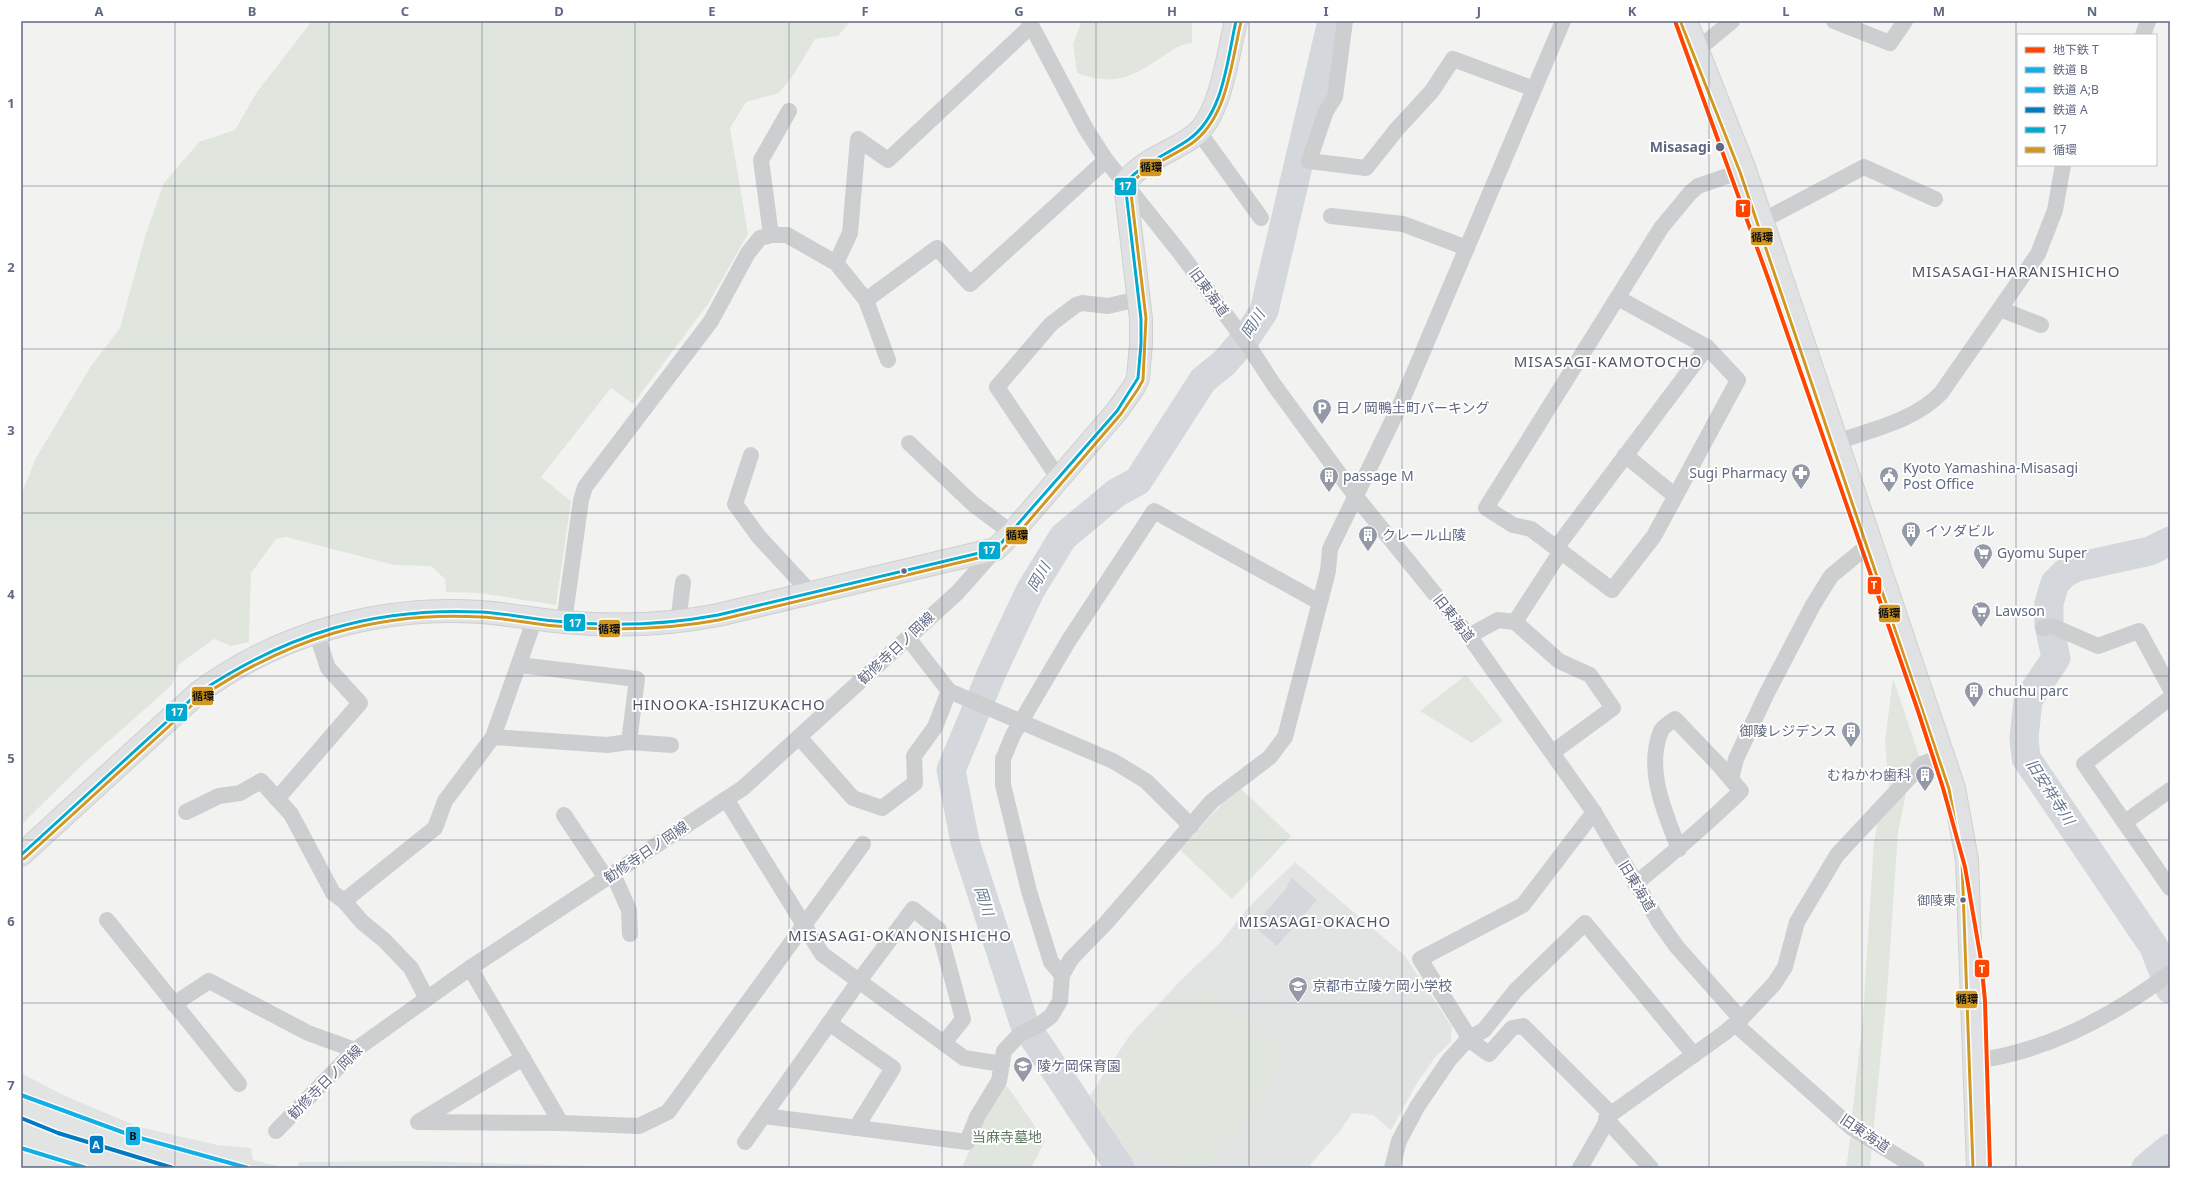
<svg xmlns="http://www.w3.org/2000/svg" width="2191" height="1189" font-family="'Noto Sans','Noto Sans JP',sans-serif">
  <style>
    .built { fill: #e2e3e3 }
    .green { fill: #e0e6de }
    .water { fill: #d4d8dc }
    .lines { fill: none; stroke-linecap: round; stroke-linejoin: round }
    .river { stroke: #d4d8dc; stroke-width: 29 }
    .secondary-casing { stroke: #cfd1d1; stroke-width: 24 }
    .primary-casing { stroke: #ced0d0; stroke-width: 24 }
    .minor { stroke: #cdcecf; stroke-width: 16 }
    .secondary { stroke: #e0e1e2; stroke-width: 22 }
    .primary { stroke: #e0e1e2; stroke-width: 22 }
    .bus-1-casing { stroke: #fff; stroke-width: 6 }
    .bus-2-casing { stroke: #fff; stroke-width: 6 }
    .bus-1 { stroke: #00a9ce; stroke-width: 3 }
    .bus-2 { stroke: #d29720; stroke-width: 3 }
    .rail-1-casing { stroke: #fff; stroke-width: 7 }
    .rail-2-casing { stroke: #fff; stroke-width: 7 }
    .rail-3-casing { stroke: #fff; stroke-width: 7 }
    .rail-1 { stroke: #13aee6; stroke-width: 4 }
    .rail-2 { stroke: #13aee6; stroke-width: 4 }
    .rail-3 { stroke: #007ac2; stroke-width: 4 }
    .metro-1-casing { stroke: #fff; stroke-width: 7 }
    .metro-1 { stroke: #ff4500; stroke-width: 4 }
    .grid { fill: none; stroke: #616982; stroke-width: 1; stroke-opacity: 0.55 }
    .stop-dot { fill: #616982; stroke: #fff; stroke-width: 1.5 }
    .labels { text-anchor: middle; stroke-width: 4; stroke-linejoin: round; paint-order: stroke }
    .bus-label { font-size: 13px; fill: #616982; stroke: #fff; text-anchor: end }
    .stop-label { font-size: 14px; font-weight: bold; fill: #616982; stroke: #fff; text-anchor: end }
    .street-label { font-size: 14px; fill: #616982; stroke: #fff }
    .poi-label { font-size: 14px; fill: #616982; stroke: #fff; text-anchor: start }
    .park-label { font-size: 14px; fill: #607962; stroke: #fff }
    .neighbourhood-label { font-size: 15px; letter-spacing: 1px; fill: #4f5567; stroke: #fff }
    .water-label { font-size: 15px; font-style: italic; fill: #66778e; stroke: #fff }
    .line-badge { stroke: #fff; stroke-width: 1.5 }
    .badge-label { font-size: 11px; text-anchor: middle; font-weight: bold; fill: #fff }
    .pale-badge-label { font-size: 11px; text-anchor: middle; font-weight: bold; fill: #111 }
    .neatline { fill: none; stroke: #616982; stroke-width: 1.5 }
    .grid-label { font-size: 13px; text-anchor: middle; font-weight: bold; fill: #616982 }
  </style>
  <rect width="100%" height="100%" fill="#f2f3f0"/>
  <g class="built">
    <polygon points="1295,862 1405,956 1452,1027 1451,1042 1437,1055 1417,1083 1391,1130 1373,1115 1352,1113 1340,1131 1310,1165 1313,1168 1129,1168 1086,1101 1130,1035 1182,979 1220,943 1247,909"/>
    <polygon points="21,1073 63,1095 139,1127 217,1145 251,1148 253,1160 286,1168 21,1168"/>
    <polygon points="416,1161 622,1167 897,1168 297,1168 299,1162"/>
  </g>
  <g class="green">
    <polygon points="312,21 851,21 838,36 815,39 794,74 779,93 746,102 730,128 748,234 708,304 633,404 611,388 541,477 571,501 556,605 479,593 446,592 445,579 431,566 394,565 286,537 276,539 251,573 249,642 231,646 214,639 179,664 172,685 83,764 21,825 21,495 36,458 91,366 120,328 146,233 164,183 199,142 235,130 257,92"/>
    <path d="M1082 21H1192V43C1181 44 1174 49 1165 55 1132 77 1116 87 1077 73L1073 44Z"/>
    <polygon points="1466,675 1503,721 1472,743 1420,711"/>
    <polygon points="1893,678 1919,756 1889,789 1885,742"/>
    <polygon points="1908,783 1898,833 1887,992 1873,1135 1851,1124 1863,1018 1874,842 1879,814"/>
    <polygon points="1238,786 1291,836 1232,899 1180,850"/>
    <polygon points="1205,985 1289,1056 1278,1069 1281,1072 1259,1099 1262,1102 1207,1168 1179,1168 1142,1151 1131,1159 1092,1102 1136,1038 1175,995 1185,1003"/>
    <polygon points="1003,1085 1008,1087 1045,1141 1031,1168 962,1168 983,1116"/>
    <polygon points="1852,1136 1872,1146 1870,1168 1846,1168 1850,1139"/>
    <polygon points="2170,1149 2170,1168 2147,1168"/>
  </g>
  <polygon class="water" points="1292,878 1317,900 1277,946 1254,926 1288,886 1287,884"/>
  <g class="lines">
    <g class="river">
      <polyline points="2170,541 2150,551 2077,567 2065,573 2055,583 2049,603 2049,625 2056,658 2028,700 2024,738 2026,758 2154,947 2170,989"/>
      <polyline points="1120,1168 1024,1023 965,842 951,770 992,672 1030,591 1063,537 1116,493 1138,481 1203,380 1224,363 1246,338 1264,311 1332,21"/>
      <polyline points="2146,1168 2170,1148"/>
    </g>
    <defs>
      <polyline id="secondary" points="1686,21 1745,170 1954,788 1967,860 1978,1168"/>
      <path id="primary" d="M21 855 198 693C279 633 381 605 481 612 510 614 537 620 565 622 617 627 667 625 718 615L996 549 1012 533 1117 411 1134 387 1138 378 1141 344V319L1125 183C1144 158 1172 153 1195 135 1221 115 1228 52 1236 21"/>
    </defs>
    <use href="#secondary" class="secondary-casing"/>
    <use href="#primary" class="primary-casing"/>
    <g class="minor">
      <polyline points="1029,21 1086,129 1106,160 1181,254 1248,345 1274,385 1357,498 1469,636 1594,812 1659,922 1677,947 1741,1019"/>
      <polyline points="1345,21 1335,97 1326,111 1309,161 1366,168 1397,129 1432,91 1453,59 1534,89"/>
      <polyline points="1834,21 1890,43 1905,21"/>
      <polyline points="2143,35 2148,21"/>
      <polyline points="1697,50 1732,21"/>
      <polyline points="1199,132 1261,218"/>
      <polyline points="1331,216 1403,224 1467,248"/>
      <polyline points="1762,221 1864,167 1935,199"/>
      <polyline points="771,235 761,160 789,111"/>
      <polyline points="836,263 850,233 858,139 888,160 1031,26"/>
      <polyline points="1618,298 1707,347 1738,380 1654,536 1612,590 1531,529 1513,525 1486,508 1661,228 1690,193 1698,186 1745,170"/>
      <polyline points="866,300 937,248 970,284 1106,160"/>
      <polyline points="2000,309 2041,325"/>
      <path d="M1837 442C1873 429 1914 421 1941 393L2038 254 2055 210 2063 165"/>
      <polyline points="909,443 973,504 1012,533"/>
      <polyline points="751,455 735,504 759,537 810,592"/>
      <polyline points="1625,455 1674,495"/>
      <polyline points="1059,479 997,387 1051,324 1076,305 1082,303 1108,306 1138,299"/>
      <polyline points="1556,548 1707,347"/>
      <polyline points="564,622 581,500 585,487 711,321 748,253 760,238 771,235 787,235 836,263 866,300 888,360"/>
      <polyline points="1515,622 1559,661 1590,675 1613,708 1553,752"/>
      <polyline points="678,623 683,582"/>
      <polyline points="2043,628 2052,626 2098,646 2139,631 2170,688"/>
      <polyline points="1469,636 1498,620 1515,622 1561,551"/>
      <polyline points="908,638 949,691 1113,761 1146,781 1191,826"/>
      <polyline points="2170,698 2084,764 2170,888"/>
      <polyline points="493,737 607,745 629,742 637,679 519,665"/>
      <polyline points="800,738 853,798 882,808 915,783 914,756 935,727 949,691"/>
      <polyline points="629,742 671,745"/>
      <polyline points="1731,779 1736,759 1766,695 1813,605 1831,576 1871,543"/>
      <polyline points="277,799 360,703 328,668 316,632"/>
      <polyline points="726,799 822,954 964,1058 1002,1064"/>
      <polyline points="186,812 219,796 240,793 261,781 291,814 333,893 344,901 362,922 384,940 411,968 427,999"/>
      <polyline points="1594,812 1523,905 1420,959 1465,1031 1468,1039 1489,1054 1512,1028 1523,1026 1611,1114"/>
      <polyline points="564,815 606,878"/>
      <polyline points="2125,822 2170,790"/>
      <polyline points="613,874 629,910 630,934"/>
      <path d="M1635 884C1672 854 1707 824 1741 791L1719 765 1675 719C1671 722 1663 726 1661 731 1645 770 1665 813 1679 849"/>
      <polyline points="344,901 435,828 445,801 493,737 535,618"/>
      <polyline points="107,920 239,1084"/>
      <polyline points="470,968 561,1123"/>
      <polyline points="1062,975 1051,962 1029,891 1003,785 1003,759 1013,735 1069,640 1154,511 1319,602"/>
      <polyline points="174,1004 209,981 308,1033 355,1050"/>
      <polyline points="829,1023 893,1068 856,1128"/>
      <polyline points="1735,1024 1852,1128 1917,1168"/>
      <polyline points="523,1058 418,1122 561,1123 639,1126 668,1112 863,844"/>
      <path d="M1974 1061C2046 1052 2113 1016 2170 973"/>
      <polyline points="764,1116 967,1142 977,1117 999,1081 1004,1051 1020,1034 1039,1025 1051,1016 1060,1001 1062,975 1071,959 1106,923 1212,801 1270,757 1285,737 1328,571 1330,549 1401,403 1563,21"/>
      <polyline points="1606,1119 1651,1168"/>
      <polyline points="276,1131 355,1050 470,968 743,788 958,592 996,549"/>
      <polyline points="745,1142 859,981 913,909 939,930 963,1019 944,1043"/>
      <polyline points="1392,1168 1399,1141 1417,1107 1449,1060 1468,1039 1484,1030 1516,990 1585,923 1694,1055"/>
      <polyline points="1580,1168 1611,1114 1723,1034 1741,1019 1774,984 1785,967 1797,922 1837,855 1922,764 1943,756"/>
    </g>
    <use href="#secondary" class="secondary"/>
    <use href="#primary" class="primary"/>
    <defs>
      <path id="bus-1" d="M21 855 198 693C287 634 373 607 480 612 505 613 530 619 555 621 610 627 664 625 718 615L996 549 1117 411 1138 378 1141 344V319L1125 183C1143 163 1166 155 1188 140 1224 115 1227 60 1236 21"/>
      <g id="bus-2">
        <polyline points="1681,23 1740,172 1949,789 1962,861 1973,1168"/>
        <path d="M24 859 201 697C288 639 376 611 481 617 506 618 531 624 556 626 611 631 665 630 719 620L999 553 1016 536 1121 414 1138 389 1143 380 1146 318 1130 185C1147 165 1170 158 1191 144 1228 118 1231 63 1241 22"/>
      </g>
    </defs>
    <use href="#bus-1" class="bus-1-casing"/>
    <use href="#bus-2" class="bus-2-casing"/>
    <use href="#bus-1" class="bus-1"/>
    <use href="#bus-2" class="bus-2"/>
    <defs>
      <polyline id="rail-1" points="21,1095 133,1136 248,1168"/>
      <polyline id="rail-2" points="21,1148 86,1168"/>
      <polyline id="rail-3" points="21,1118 58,1133 173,1168"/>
    </defs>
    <use href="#rail-1" class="rail-1-casing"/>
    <use href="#rail-2" class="rail-2-casing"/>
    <use href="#rail-3" class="rail-3-casing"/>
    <use href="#rail-1" class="rail-1"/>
    <use href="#rail-2" class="rail-2"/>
    <use href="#rail-3" class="rail-3"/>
    <defs>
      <polyline id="metro-1" points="1675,21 1768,278 1918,711 1943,788 1965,867 1981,960 1985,1001 1990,1168"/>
    </defs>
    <use href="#metro-1" class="metro-1-casing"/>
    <use href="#metro-1" class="metro-1"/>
  </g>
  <path class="grid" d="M175 21V1168M329 21V1168M482 21V1168M635 21V1168M789 21V1168M942 21V1168M1096 21V1168M1249 21V1168M1402 21V1168M1556 21V1168M1709 21V1168M1862 21V1168M2016 21V1168M21 186H2170M21 349H2170M21 513H2170M21 676H2170M21 840H2170M21 1003H2170"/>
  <defs>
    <symbol id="parking-pin" viewBox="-11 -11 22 30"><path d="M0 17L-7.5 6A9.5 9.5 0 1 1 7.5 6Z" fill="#9499a8" stroke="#fff"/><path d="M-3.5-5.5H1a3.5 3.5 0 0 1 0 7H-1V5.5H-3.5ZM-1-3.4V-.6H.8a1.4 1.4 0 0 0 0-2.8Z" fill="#fff"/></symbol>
    <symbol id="pharmacy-pin" viewBox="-11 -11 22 30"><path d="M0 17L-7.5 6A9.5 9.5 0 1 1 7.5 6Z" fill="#9499a8" stroke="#fff"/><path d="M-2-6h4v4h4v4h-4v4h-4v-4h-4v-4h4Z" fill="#fff"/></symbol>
    <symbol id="building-pin" viewBox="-11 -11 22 30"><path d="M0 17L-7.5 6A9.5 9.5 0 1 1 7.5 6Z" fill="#9499a8" stroke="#fff"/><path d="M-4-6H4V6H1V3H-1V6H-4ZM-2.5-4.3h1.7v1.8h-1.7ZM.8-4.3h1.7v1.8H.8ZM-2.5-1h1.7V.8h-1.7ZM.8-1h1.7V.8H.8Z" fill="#fff"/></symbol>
    <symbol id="civic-pin" viewBox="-11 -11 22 30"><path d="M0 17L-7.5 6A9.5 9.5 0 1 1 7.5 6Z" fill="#9499a8" stroke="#fff"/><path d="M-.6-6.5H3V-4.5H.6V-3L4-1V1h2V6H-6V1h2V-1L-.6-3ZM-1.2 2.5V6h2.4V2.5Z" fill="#fff"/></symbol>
    <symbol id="supermarket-pin" viewBox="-11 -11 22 30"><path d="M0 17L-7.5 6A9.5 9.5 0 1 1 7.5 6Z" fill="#9499a8" stroke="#fff"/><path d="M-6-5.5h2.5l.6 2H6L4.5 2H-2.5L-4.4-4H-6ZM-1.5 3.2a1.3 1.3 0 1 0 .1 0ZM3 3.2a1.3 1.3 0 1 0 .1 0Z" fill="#fff"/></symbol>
    <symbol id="school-pin" viewBox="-11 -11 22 30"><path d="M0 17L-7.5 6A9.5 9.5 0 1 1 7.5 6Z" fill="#9499a8" stroke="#fff"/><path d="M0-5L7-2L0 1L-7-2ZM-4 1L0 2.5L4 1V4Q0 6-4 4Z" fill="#fff"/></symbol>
  </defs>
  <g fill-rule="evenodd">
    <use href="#parking-pin" x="1311" y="397" width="22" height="30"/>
    <use href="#pharmacy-pin" x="1790" y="462" width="22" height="30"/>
    <use href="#building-pin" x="1318" y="465" width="22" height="30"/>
    <use href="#civic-pin" x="1878" y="465" width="22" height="30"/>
    <use href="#building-pin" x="1900" y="520" width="22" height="30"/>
    <use href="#building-pin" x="1357" y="524" width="22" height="30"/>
    <use href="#supermarket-pin" x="1972" y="542" width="22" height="30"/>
    <use href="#supermarket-pin" x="1970" y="600" width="22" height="30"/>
    <use href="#building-pin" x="1963" y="680" width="22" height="30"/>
    <use href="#building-pin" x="1840" y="720" width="22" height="30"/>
    <use href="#building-pin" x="1914" y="764" width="22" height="30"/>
    <use href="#school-pin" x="1287" y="975" width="22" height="30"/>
    <use href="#school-pin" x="1012" y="1055" width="22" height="30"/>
  </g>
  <g class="stop-dot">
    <circle cx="1720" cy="147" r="5"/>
    <circle cx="904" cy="571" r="3.5"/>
    <circle cx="1963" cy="900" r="3.5"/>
  </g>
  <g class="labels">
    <g class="bus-label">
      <text x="1956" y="905">御陵東</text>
    </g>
    <g class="stop-label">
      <text x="1711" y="152">Misasagi</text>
    </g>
    <g class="street-label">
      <text transform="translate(1209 292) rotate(54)" y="5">旧東海道</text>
      <text transform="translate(1454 618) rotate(52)" y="5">旧東海道</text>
      <text transform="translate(896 648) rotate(-43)" y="5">勧修寺日ノ岡線</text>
      <text transform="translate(646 852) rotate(-34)" y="5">勧修寺日ノ岡線</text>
      <text transform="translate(1637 886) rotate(59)" y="5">旧東海道</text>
      <text transform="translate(325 1082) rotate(-45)" y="5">勧修寺日ノ岡線</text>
      <text transform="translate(1865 1133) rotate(34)" y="5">旧東海道</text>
    </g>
    <g class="poi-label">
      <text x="1336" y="413">日ノ岡鴨土町パーキング</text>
      <text x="1903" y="473">Kyoto Yamashina-Misasagi<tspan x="1903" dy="16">Post Office</tspan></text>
      <text x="1787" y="478" text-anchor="end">Sugi Pharmacy</text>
      <text x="1343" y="481">passage M</text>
      <text x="1925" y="536">イソダビル</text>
      <text x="1382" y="540">クレール山陵</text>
      <text x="1997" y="558">Gyomu Super</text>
      <text x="1995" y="616">Lawson</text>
      <text x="1988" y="696">chuchu parc</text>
      <text x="1837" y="736" text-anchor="end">御陵レジデンス</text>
      <text x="1911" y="780" text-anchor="end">むねかわ歯科</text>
      <text x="1312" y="991">京都市立陵ケ岡小学校</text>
      <text x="1037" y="1071">陵ケ岡保育園</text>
    </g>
    <g class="park-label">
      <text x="1007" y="1142">当麻寺墓地</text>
    </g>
    <g class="neighbourhood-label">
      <text x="2016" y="277">MISASAGI-HARANISHICHO</text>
      <text x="1608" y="367">MISASAGI-KAMOTOCHO</text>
      <text x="729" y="710">HINOOKA-ISHIZUKACHO</text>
      <text x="1315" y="927">MISASAGI-OKACHO</text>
      <text x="900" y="941">MISASAGI-OKANONISHICHO</text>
    </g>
    <g class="water-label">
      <text transform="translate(1253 324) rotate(-57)" y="5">岡川</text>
      <text transform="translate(1039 577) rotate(-60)" y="5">岡川</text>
      <text transform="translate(2050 792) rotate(57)" y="5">旧安祥寺川</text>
      <text transform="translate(984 901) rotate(72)" y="5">岡川</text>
    </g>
  </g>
  <g class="line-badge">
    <rect x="1139" y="158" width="23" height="19" rx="4" fill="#d29720"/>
    <rect x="1114" y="177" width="23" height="19" rx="4" fill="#00a9ce"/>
    <rect x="1735" y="199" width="16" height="19" rx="4" fill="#ff4500"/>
    <rect x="1750" y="227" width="23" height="19" rx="4" fill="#d29720"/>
    <rect x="1005" y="526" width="23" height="19" rx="4" fill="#d29720"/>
    <rect x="978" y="541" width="23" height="19" rx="4" fill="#00a9ce"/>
    <rect x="1867" y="576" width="15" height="19" rx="4" fill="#ff4500"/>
    <rect x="1878" y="604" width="23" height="19" rx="4" fill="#d29720"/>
    <rect x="563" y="613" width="23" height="19" rx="4" fill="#00a9ce"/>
    <rect x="598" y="619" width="23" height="19" rx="4" fill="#d29720"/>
    <rect x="191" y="686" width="23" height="20" rx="4" fill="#d29720"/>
    <rect x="165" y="703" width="23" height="19" rx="4" fill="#00a9ce"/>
    <rect x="1974" y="959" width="16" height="19" rx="4" fill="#ff4500"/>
    <rect x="1955" y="990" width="23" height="19" rx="4" fill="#d29720"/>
    <rect x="125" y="1126" width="16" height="20" rx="4" fill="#13aee6"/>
    <rect x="89" y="1135" width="15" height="19" rx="4" fill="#007ac2"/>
  </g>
  <g class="badge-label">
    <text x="1125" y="190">17</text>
    <text x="1743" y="212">T</text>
    <text x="989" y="554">17</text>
    <text x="1874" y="589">T</text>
    <text x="575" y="627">17</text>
    <text x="177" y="716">17</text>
    <text x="1982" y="973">T</text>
    <text x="96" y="1149">A</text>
  </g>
  <g class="pale-badge-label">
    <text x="1151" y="171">循環</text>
    <text x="1762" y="241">循環</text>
    <text x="1017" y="539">循環</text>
    <text x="1889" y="617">循環</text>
    <text x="609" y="633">循環</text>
    <text x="203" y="700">循環</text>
    <text x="1967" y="1003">循環</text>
    <text x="133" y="1140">B</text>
  </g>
  <rect width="2191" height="1189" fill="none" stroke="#ffffff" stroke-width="44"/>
  <rect x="2017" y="34" width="140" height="132" fill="#ffffff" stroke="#c0c3cd"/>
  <rect x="2025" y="47" width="20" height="6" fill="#ff4500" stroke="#c0c3cd"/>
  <text x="2053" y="54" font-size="12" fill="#616982">地下鉄 T</text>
  <rect x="2025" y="67" width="20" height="6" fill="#13aee6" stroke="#c0c3cd"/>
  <text x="2053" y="74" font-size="12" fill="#616982">鉄道 B</text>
  <rect x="2025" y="87" width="20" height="6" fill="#13aee6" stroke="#c0c3cd"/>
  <text x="2053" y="94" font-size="12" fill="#616982">鉄道 A;B</text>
  <rect x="2025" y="107" width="20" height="6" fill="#007ac2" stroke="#c0c3cd"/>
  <text x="2053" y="114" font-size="12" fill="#616982">鉄道 A</text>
  <rect x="2025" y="127" width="20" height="6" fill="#00a9ce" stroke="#c0c3cd"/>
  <text x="2053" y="134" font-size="12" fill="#616982">17</text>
  <rect x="2025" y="147" width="20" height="6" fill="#d29720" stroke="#c0c3cd"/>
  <text x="2053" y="154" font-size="12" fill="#616982">循環</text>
  <rect x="22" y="22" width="2147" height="1145" class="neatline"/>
  <g class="grid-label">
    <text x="99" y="16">A</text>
    <text x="252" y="16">B</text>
    <text x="405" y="16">C</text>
    <text x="559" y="16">D</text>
    <text x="712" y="16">E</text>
    <text x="865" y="16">F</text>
    <text x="1019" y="16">G</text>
    <text x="1172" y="16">H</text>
    <text x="1326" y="16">I</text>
    <text x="1479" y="16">J</text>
    <text x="1632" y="16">K</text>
    <text x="1786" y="16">L</text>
    <text x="1939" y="16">M</text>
    <text x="2092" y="16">N</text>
    <text x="11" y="108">1</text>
    <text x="11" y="272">2</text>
    <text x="11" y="435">3</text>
    <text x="11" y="599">4</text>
    <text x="11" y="763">5</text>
    <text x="11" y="926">6</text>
    <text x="11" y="1090">7</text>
  </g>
</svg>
